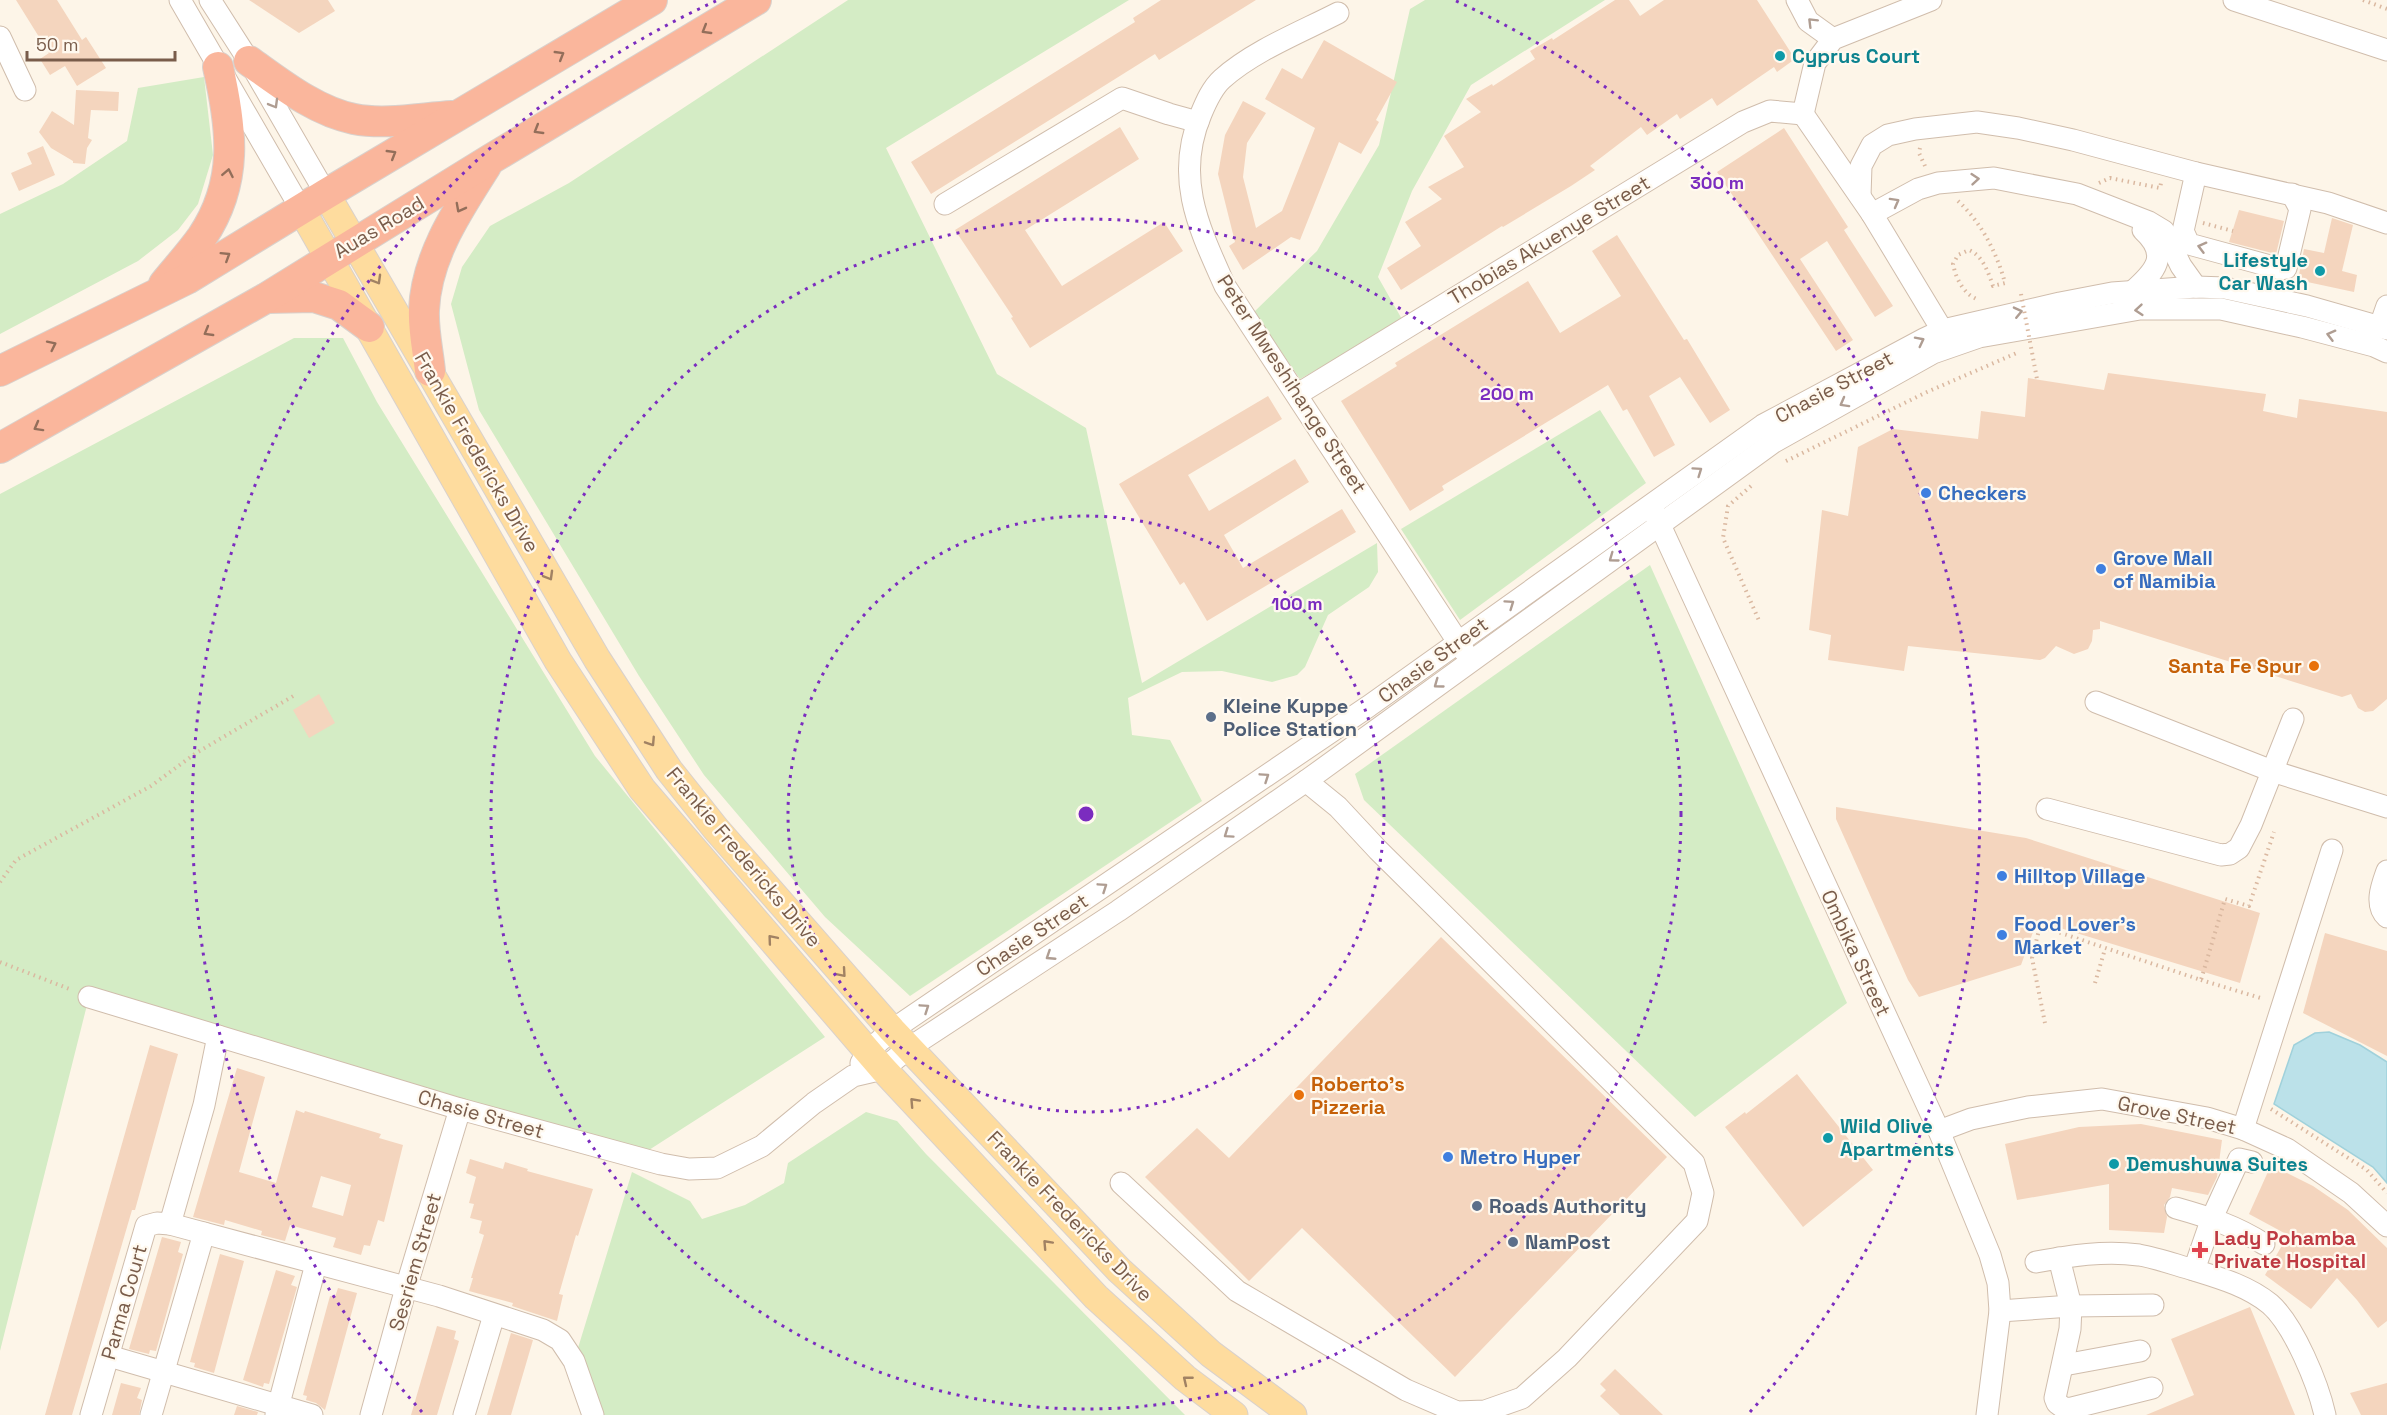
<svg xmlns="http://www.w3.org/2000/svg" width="2387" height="1415" font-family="'Space Grotesk',sans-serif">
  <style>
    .green { fill: #d4ecc5 }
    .water { fill: #bbe1e9; stroke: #a0d1db; stroke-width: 1.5 }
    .building { fill: #f4d5be; fill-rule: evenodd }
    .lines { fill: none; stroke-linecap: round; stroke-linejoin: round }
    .minor-casing { stroke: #d0bdac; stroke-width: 23 }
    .major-casing { stroke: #d9d1cc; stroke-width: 29 }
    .highway-casing { stroke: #d9d1cc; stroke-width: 32 }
    .path { stroke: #dab8a0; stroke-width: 4; stroke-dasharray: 1.5 4.5; stroke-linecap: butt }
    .minor { stroke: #fff; stroke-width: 21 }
    .major { stroke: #fedc9e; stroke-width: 27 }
    .highway { stroke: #fab69c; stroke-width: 30 }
    .path-bridge { stroke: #dab8a0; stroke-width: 4; stroke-dasharray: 1.5 4.5; stroke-linecap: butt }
    .oneway { stroke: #af9d92 }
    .oneway2 { stroke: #936e5a }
    .oneway3 { stroke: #a18263 }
    .ring { fill: none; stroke: #7b2cbf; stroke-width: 3; stroke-dasharray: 3 6 }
    .culture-dot { fill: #0f9aa8; stroke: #fff9ef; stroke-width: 2 }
    .shop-dot { fill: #3f7fe0; stroke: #fff9ef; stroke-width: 2 }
    .food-dot { fill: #e8710a; stroke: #fff9ef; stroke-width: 2 }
    .service-dot { fill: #5c6f8a; stroke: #fff9ef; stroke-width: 2 }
    .health-dot { fill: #e0444e; stroke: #fff9ef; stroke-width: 2 }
    .labels { text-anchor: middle; stroke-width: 4.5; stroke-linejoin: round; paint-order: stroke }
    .culture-label { font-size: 20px; font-weight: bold; fill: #0d838f; stroke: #fff9ef; text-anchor: start }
    .street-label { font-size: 20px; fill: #795c4a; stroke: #fff9ef }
    .shop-label { font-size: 20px; font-weight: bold; fill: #366cbe; stroke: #fff9ef; text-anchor: start }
    .food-label { font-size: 20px; font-weight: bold; fill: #c56008; stroke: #fff9ef; text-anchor: end }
    .service-label { font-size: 20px; font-weight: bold; fill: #4e5e75; stroke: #fff9ef; text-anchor: start }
    .health-label { font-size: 20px; font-weight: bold; fill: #be3a42; stroke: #fff9ef; text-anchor: start }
    .centre { fill: #7b2cbf; stroke: #fff9ef; stroke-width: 3 }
    .ring-label { font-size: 18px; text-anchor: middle; font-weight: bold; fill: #7b2cbf; stroke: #fff9ef; stroke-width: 4.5; stroke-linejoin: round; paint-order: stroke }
  </style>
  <rect width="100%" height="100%" fill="#fdf5e8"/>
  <g class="green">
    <polygon points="848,0 1129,0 886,148 997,374 1086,428 1142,683 1377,543 1378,572 1369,587 1328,615 1305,667 1297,675 1272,682 1222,671 1182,672 1128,698 1132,735 1170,740 1202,801 910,996 825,917 704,775 639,676 479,410 451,304 462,267 490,226 569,183"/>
    <polygon points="1425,0 1605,0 1471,85 1412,191 1378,277 1403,321 1300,379 1254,312 1317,251 1379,145 1410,9"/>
    <polygon points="204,77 213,155 198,204 178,230 138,261 0,334 0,214 63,184 127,141 138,88"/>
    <polygon points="294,338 343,338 377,402 595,756 825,1037 638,1157 89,997 0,1351 0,494"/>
    <polygon points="1600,410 1646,483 1460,620 1401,529"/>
    <polygon points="1650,565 1847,1003 1695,1117 1364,800 1355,774"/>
    <polygon points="866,1112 897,1121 926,1154 1185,1415 593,1415 574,1361 632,1172 690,1201 702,1219 745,1205 784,1183 788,1163"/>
  </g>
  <polygon class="water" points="2329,1032 2360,1045 2387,1062 2387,1183 2373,1167 2274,1104 2294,1045 2315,1033"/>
  <g class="building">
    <polygon points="16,0 57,0 82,40 86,37 106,68 77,86 65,66 50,75 40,59 49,53"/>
    <polygon points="249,0 328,0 335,11 299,33"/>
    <polygon points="1161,0 1256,0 1159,60 1155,54 931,194 911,162 1135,22 1133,18"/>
    <polygon points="1615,0 1629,0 1640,16 1664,0 1757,0 1795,59 1777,72 1774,67 1717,106 1712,98 1680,119 1677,114 1647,135 1641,127 1590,166 1595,170 1571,186 1503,227 1502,226 1401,290 1387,268 1421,246 1405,222 1442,199 1428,187 1464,167 1444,136 1481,112 1466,99 1492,84 1493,86 1535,59 1530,51 1552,38 1553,40"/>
    <polygon points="1324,40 1397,82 1376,120 1379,122 1361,154 1339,142 1300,240 1291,237 1243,270 1229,246 1235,242 1218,174 1225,135 1243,101 1266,113 1247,143 1243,177 1256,228 1282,211 1315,128 1265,99 1282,68 1302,79"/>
    <polygon points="76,90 119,92 118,111 91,110 88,138 92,140 87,148 85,164 73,163 73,161 51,148 39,132 52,111 74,125"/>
    <polygon points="1120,127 1139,159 1025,230 1062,286 1164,222 1183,251 1030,348 1011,318 1013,317 955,230"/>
    <polygon points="1784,128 1848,227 1844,230 1893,306 1875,317 1827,241 1800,259 1853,340 1836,351 1717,172"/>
    <polygon points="43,146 55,175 19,191 11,173 32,164 27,153"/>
    <polygon points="2239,210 2284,221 2276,254 2229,242"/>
    <polygon points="2332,218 2353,225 2342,271 2357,275 2354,292 2298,280 2304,249 2324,253"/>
    <polygon points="1617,235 1684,340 1687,339 1730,410 1710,423 1680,377 1649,396 1675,445 1654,457 1627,409 1623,411 1608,385 1442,486 1444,490 1410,511 1341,401 1397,366 1395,363 1528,281 1560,333 1621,296 1592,251"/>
    <polygon points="2108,373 2266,394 2263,411 2297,418 2299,399 2387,412 2387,699 2373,711 2365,712 2358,708 2351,694 2342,697 2100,621 2100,629 2093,630 2092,641 2088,649 2074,654 2056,646 2045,658 2040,660 1908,646 1904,671 1828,660 1831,635 1809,630 1822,510 1848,516 1858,447 1893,429 1978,439 1981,411 2025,417 2028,378 2104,390"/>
    <polygon points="1268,396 1282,419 1188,475 1209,511 1295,459 1309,482 1224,535 1243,568 1342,509 1356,532 1207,621 1184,582 1180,585 1119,484"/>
    <polygon points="319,694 335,723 309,738 293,710"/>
    <polygon points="1836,807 2026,838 2260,913 2240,983 2037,921 2021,965 1919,997 1908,980 1836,819"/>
    <polygon points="2325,933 2387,951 2387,1056 2303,1013"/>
    <polygon points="1441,937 1667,1157 1455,1377 1302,1228 1249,1281 1145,1177 1197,1128 1229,1158"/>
    <polygon points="150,1045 178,1054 135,1210 132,1210 72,1415 45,1415"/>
    <path d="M237 1068 265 1077 239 1172 276 1183 296 1110 304 1113 305 1111 381 1134 379 1138 403 1145 384 1222 378 1220 370 1246 364 1245 361 1255 333 1247 336 1238 290 1225 285 1241 261 1235 262 1231 225 1220 224 1225 193 1217ZM321 1176 351 1185 343 1216 312 1207Z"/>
    <polygon points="1797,1074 1873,1170 1803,1227 1725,1127 1745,1112 1746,1114"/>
    <polygon points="2141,1124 2222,1140 2217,1177 2208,1195 2172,1188 2170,1197 2164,1205 2167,1217 2164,1233 2109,1230 2109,1184 2017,1200 2005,1144 2079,1127"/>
    <polygon points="470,1159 503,1169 505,1162 528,1169 527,1171 593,1189 578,1236 576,1235 559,1294 563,1295 557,1321 512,1306 513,1303 469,1291 473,1278 471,1278 484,1235 479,1233 482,1221 470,1218 474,1204 469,1203 476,1177 466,1173"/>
    <polygon points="2271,1165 2313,1186 2348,1210 2387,1248 2387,1321 2378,1328 2357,1300 2337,1278 2311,1309 2265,1275 2288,1235 2249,1214"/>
    <polygon points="162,1237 181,1242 178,1252 183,1254 156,1351 150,1350 149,1354 129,1349"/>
    <polygon points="220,1254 244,1261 214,1373 194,1367 195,1363 190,1362"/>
    <polygon points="276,1270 295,1276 291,1285 297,1287 269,1384 264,1383 263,1387 243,1380"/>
    <polygon points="338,1288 357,1293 325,1410 316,1403 306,1400 307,1396 303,1395 330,1296 335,1297"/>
    <polygon points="2250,1307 2295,1415 2146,1415 2194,1395 2171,1339"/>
    <polygon points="437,1326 456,1331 454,1339 459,1341 437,1415 411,1415"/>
    <polygon points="511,1333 533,1340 511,1415 487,1415"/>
    <polygon points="1615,1369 1663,1415 1620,1415 1600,1396 1606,1390 1600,1384"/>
    <polygon points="121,1383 141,1388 137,1398 142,1400 139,1415 112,1415"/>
    <polygon points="2387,1383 2387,1415 2361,1415 2350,1393"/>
    <polygon points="237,1406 258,1412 257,1415 234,1415"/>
  </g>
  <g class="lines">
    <defs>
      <g id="minor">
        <polyline points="180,0 301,209"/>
        <polyline points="210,0 249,61 326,194"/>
        <polyline points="1797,0 1808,21 1833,39"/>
        <polyline points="2234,0 2387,50"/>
        <path d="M1338 13C1301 32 1253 51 1222 79 1212 88 1206 102 1201 114 1174 178 1199 228 1225 286L1464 651"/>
        <polyline points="0,37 25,90"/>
        <polyline points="1803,114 1872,214 1950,343"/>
        <polyline points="1803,114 1815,63 1833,39 1931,0"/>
        <polyline points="2196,173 2183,231 2189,244 2281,269 2286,268 2300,209 2292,194"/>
        <polyline points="1860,196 1861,166 1872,145 1888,135 1915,129 1977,122 2018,128 2073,140 2196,173 2328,203 2387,223"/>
        <polyline points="945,204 1122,98 1169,114 1198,122"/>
        <polyline points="1872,214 1918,189 1938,183 1994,178 2077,194 2149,222 2164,231 2181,266 2196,287"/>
        <path d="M2132 292C2156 271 2170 255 2143 230"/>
        <polyline points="2380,326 2387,306"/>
        <polyline points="1298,394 1743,122 1770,111 1803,114"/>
        <polyline points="1654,512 1939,1131 1990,1255 1998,1283 2000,1311 1987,1415"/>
        <polyline points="2096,702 2272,771 2387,807"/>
        <polyline points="2047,809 2221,855 2230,854 2239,848 2251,825 2293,719"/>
        <path d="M2387 871C2382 885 2374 905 2387 917"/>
        <polyline points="89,997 460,1109 661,1164 689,1169 717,1168 762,1146 814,1103 853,1076 883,1069 909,1048 1118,911 1306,781 1774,442 1933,353 1979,337 2140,309 2221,309 2302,327 2374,346 2387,352"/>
        <polyline points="861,1063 868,1051 892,1030 1369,706 1763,425 1924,339 1943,330 2060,303 2112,293 2196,287 2225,288 2307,306 2387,329"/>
        <polyline points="2243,1129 2332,850"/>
        <polyline points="1939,1131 1971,1119 2028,1107 2102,1099 2207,1118 2243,1129 2287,1149 2351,1193 2387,1226"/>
        <polyline points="1121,1183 1237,1291 1406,1390 1457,1412 1485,1411 1522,1398 1567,1358 1697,1221 1703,1193 1694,1163 1378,850 1338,807 1306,781"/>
        <path d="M2176 1208C2208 1217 2236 1226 2264 1244"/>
        <polyline points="170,1224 439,1296 543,1330 560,1340 574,1361 593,1415"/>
        <polyline points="2059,1258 2071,1306 2070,1329 2055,1398 2057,1403 2065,1409 2072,1408 2152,1388"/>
        <path d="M2036 1262C2070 1256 2104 1250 2139 1255 2157 1258 2176 1265 2194 1270L2212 1218 2239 1159 2252 1162"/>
        <path d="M2194 1270C2220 1278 2248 1286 2270 1304 2294 1325 2318 1384 2325 1415"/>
        <polyline points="2000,1311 2071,1306 2153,1305"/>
        <polyline points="109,1356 312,1415"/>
        <polyline points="2064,1365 2140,1351"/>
        <polyline points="91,1415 146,1226 157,1223 170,1224 204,1105 218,1036"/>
        <polyline points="151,1415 204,1233"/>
        <polyline points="276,1415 316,1264"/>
        <polyline points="371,1415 406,1288 460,1109"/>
        <polyline points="464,1415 494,1315"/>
      </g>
      <g id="major">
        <polyline points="326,194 597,659 669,770 716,829 892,1030 1119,1270 1211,1354 1293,1415"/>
        <polyline points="301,209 558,661 642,789 883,1069 1096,1297 1185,1378 1234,1415"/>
      </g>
      <g id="highway">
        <path d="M249 61C280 83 315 111 354 119 385 125 420 118 452 116"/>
        <path d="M164 284C176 269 190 254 202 237 239 182 232 128 218 67"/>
        <polyline points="267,298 314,297 339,305 369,327"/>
        <polyline points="0,371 187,279 326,194 652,0"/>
        <path d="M430 371C428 351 423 330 424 310 426 257 458 210 486 166"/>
        <polyline points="0,448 266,298 491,159 756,0"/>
      </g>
    </defs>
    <use href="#minor" class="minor-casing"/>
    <use href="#major" class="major-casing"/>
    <use href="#highway" class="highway-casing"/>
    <g class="path">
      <polyline points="2363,0 2387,9"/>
      <polyline points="1920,148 1919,153 1925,166"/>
      <polyline points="2099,183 2110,178 2160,188 2161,183"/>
      <path d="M1958 201C1981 222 1997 253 2005 283L1993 286C1988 272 1983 256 1969 250L1958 255 1953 264C1956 279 1964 295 1979 300"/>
      <polyline points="2203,223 2233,231"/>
      <polyline points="1786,461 1927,392 2019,352"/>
      <polyline points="1751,486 1728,506 1723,538 1760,623"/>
      <polyline points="0,882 16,860 151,786 196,753 295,695"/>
      <polyline points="0,962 72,990"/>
      <polyline points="2201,980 2264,999"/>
      <polyline points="2095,983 2105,949"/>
      <polyline points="2045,1023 2032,958 2040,926 2201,980 2225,899 2249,906 2274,832"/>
      <polyline points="2271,1109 2367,1170 2387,1193"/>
    </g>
    <use href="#minor" class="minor"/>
    <use href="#major" class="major"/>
    <use href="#highway" class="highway"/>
    <polyline class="path-bridge" points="2021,294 2037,379"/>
  </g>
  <defs><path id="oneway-chevron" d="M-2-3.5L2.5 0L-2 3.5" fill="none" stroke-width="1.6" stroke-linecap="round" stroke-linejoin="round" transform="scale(1.5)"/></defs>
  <g class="oneway">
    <use href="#oneway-chevron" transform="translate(1812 22) rotate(-135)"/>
    <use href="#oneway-chevron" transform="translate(274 104) rotate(60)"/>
    <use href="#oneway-chevron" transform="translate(1975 179) rotate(-5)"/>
    <use href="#oneway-chevron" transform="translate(1895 202) rotate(-29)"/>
    <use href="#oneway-chevron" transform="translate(2202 247) rotate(-165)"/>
    <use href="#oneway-chevron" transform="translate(2139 310) rotate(175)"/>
    <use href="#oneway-chevron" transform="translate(2018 312) rotate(-13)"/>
    <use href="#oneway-chevron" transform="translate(2331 335) rotate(-165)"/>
    <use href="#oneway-chevron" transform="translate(1920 341) rotate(-27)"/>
    <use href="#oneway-chevron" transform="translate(1844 403) rotate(151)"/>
    <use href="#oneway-chevron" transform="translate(1698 471) rotate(-35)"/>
    <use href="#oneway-chevron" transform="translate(1613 558) rotate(144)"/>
    <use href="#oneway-chevron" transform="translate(1510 604) rotate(-35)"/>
    <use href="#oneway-chevron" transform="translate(1438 684) rotate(144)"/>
    <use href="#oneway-chevron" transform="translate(1265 777) rotate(-34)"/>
    <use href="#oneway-chevron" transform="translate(1228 834) rotate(145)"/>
    <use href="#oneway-chevron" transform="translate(1103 887) rotate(-34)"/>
    <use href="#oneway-chevron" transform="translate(1050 956) rotate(147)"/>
    <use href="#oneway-chevron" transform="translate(925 1008) rotate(-34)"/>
  </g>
  <g class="oneway2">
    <use href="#oneway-chevron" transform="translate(706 30) rotate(149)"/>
    <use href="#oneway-chevron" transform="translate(560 55) rotate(-31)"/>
    <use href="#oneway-chevron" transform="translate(538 130) rotate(149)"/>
    <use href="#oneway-chevron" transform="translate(392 154) rotate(-31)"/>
    <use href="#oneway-chevron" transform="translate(228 173) rotate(-79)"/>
    <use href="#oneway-chevron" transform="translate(460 208) rotate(118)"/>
    <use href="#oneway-chevron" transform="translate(226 256) rotate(-32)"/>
    <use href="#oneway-chevron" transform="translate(208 332) rotate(150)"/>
    <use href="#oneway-chevron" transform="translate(52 345) rotate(-26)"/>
    <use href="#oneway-chevron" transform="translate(38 427) rotate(151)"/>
  </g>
  <g class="oneway3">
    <use href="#oneway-chevron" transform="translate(377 280) rotate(60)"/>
    <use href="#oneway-chevron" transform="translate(549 576) rotate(60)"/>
    <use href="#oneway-chevron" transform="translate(651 742) rotate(57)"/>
    <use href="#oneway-chevron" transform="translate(772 939) rotate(-130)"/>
    <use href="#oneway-chevron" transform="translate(842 973) rotate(49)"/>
    <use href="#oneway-chevron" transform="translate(914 1102) rotate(-133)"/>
    <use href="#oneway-chevron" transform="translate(1047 1244) rotate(-133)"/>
    <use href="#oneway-chevron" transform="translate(1187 1380) rotate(-141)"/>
  </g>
  <g class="ring">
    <circle cx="1086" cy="814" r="298"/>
    <circle cx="1086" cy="814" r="595"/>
    <path d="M422 1412A893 893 0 0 1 716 1M1456 1A893 893 0 0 1 1750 1412"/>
  </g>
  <g class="culture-dot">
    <circle cx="1780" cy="56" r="6"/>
    <circle cx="2320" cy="271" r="6"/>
    <circle cx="1828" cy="1138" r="6"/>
    <circle cx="2114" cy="1164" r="6"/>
  </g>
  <g class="shop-dot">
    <circle cx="1926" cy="493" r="6"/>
    <circle cx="2101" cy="569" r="6"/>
    <circle cx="2002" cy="876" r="6"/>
    <circle cx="2002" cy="935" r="6"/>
    <circle cx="1448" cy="1157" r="6"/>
  </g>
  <g class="food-dot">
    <circle cx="2314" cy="666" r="6"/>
    <circle cx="1299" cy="1095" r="6"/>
  </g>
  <g class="service-dot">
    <circle cx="1211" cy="717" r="6"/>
    <circle cx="1477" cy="1206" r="6"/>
    <circle cx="1513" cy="1242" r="6"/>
  </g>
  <path class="health-dot" d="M2197 1241h6v6h6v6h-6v6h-6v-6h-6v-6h6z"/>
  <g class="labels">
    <g class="culture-label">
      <text x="1792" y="63">Cyprus Court</text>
      <text x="2308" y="267" text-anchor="end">Lifestyle<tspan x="2308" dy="23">Car Wash</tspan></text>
      <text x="1840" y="1133">Wild Olive<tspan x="1840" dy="23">Apartments</tspan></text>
      <text x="2126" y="1171">Demushuwa Suites</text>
    </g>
    <g class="street-label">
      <text transform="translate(379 227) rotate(-31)" y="7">Auas Road</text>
      <text transform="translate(1549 240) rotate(-31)" y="7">Thobias Akuenye Street</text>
      <text transform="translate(1292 384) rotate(57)" y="7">Peter Mweshihange Street</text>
      <text transform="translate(1834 387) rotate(-28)" y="7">Chasie Street</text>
      <text transform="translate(477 452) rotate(60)" y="7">Frankie Fredericks Drive</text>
      <text transform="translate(1433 660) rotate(-36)" y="7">Chasie Street</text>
      <text transform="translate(744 857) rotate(50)" y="7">Frankie Fredericks Drive</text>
      <text transform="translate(1032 935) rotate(-34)" y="7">Chasie Street</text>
      <text transform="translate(1856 953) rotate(65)" y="7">Ombika Street</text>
      <text transform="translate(481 1114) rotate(16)" y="7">Chasie Street</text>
      <text transform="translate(2177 1115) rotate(12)" y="7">Grove Street</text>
      <text transform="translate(1070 1216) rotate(46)" y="7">Frankie Fredericks Drive</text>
      <text transform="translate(415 1262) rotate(-74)" y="7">Sesriem Street</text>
      <text transform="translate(124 1302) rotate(-74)" y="7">Parma Court</text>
    </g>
    <g class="shop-label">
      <text x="1938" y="500">Checkers</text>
      <text x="2113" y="565">Grove Mall<tspan x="2113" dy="23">of Namibia</tspan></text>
      <text x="2014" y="883">Hilltop Village</text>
      <text x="2014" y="931">Food Lover's<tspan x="2014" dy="23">Market</tspan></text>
      <text x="1460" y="1164">Metro Hyper</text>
    </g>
    <g class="food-label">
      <text x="2302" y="673">Santa Fe Spur</text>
      <text x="1311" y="1091" text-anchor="start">Roberto's<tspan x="1311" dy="23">Pizzeria</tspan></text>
    </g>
    <g class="service-label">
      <text x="1223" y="713">Kleine Kuppe<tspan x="1223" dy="23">Police Station</tspan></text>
      <text x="1489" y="1213">Roads Authority</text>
      <text x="1525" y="1249">NamPost</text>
    </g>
    <g class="health-label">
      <text x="2214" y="1245">Lady Pohamba<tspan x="2214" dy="23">Private Hospital</tspan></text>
    </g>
  </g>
  <circle cx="1086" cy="814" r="9" class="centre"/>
  <g class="ring-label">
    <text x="1717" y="189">300 m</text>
    <text x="1507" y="400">200 m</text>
    <text x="1297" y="610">100 m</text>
  </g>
  <path d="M27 51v9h148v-9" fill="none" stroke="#795c4a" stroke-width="3"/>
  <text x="36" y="51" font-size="18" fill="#795c4a" stroke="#fff9ef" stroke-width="4.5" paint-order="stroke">50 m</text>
</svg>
